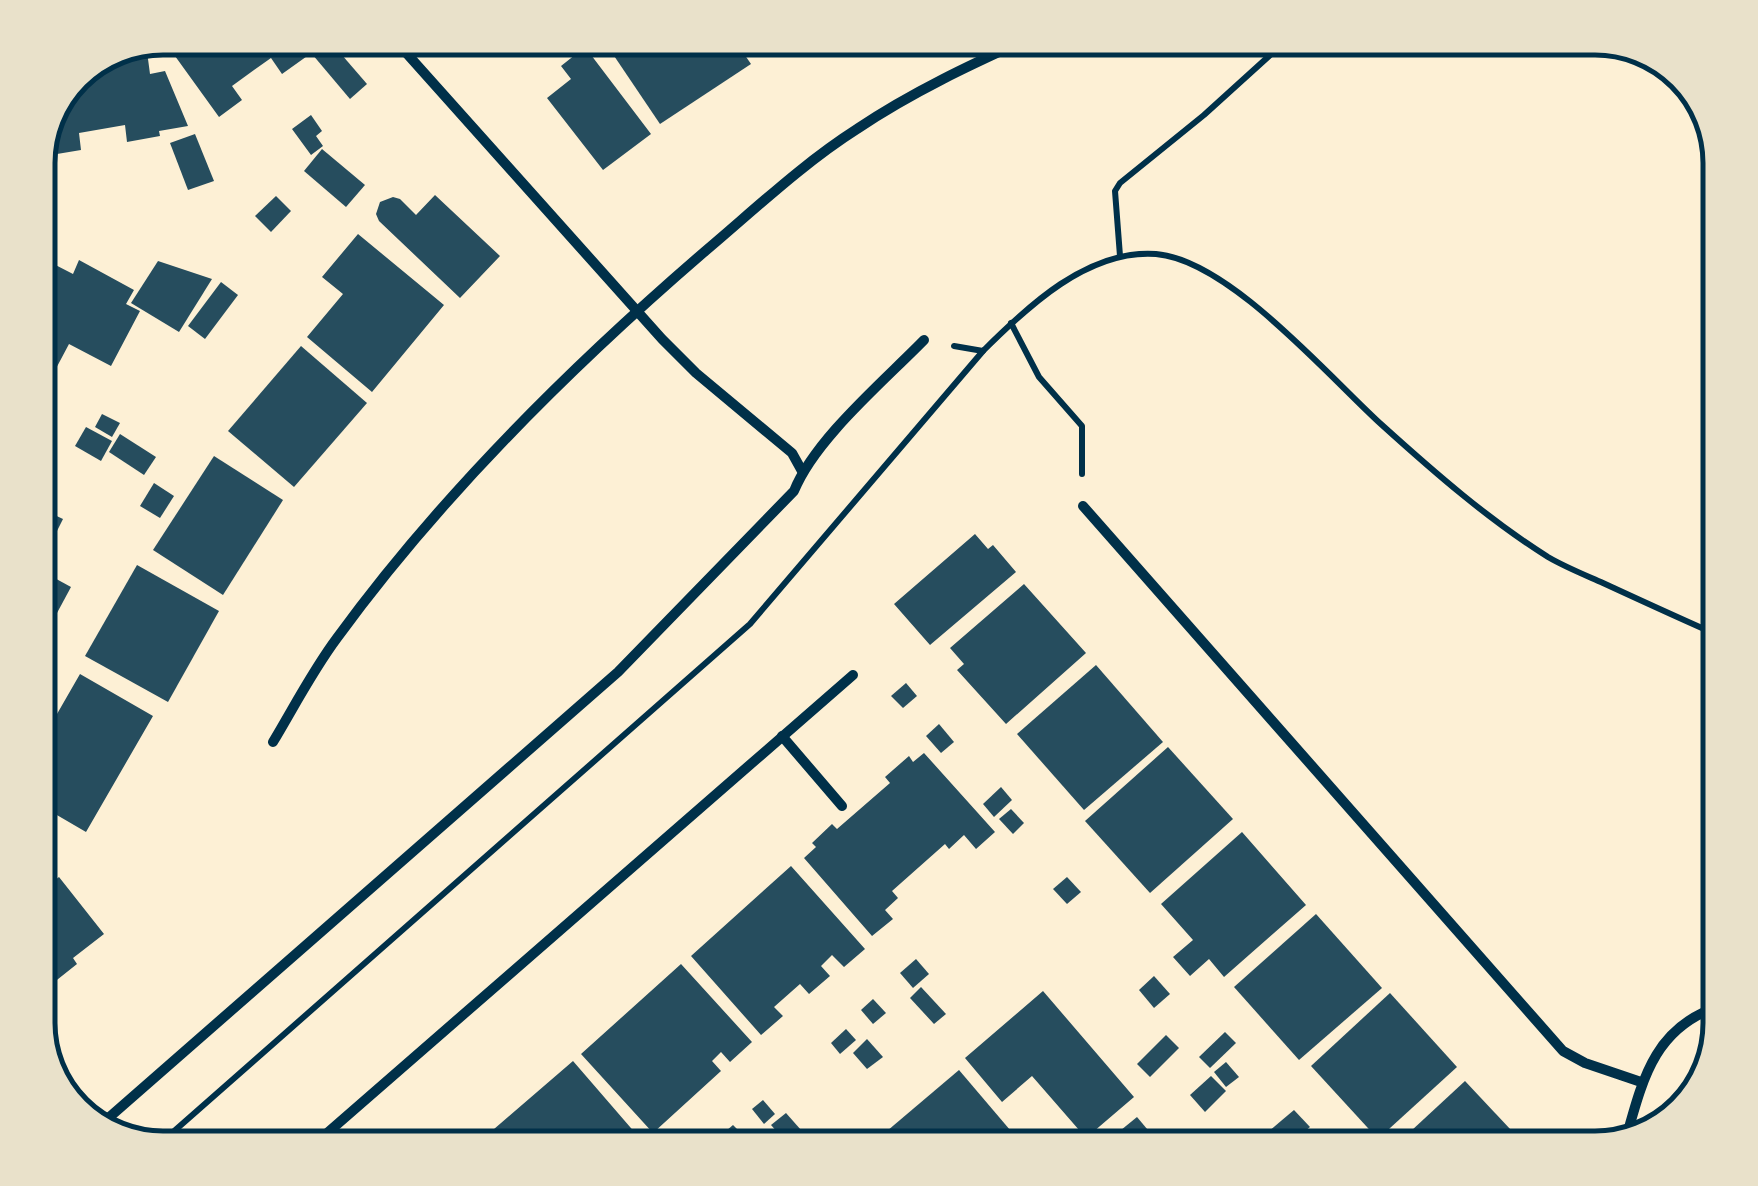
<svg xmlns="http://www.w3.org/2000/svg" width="1758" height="1186" font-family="'PT Sans',sans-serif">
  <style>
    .building { fill: #264d5e }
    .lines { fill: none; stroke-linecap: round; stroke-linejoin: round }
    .path { stroke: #003049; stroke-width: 6 }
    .minor { stroke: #003049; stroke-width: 10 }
    .rim { fill: none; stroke: #003049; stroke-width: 5 }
  </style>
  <rect width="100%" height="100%" fill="#fdf0d5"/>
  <g class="building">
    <polygon points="162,38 299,38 310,54 282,74 271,58 254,70 232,86 242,100 219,117"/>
    <polygon points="602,38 733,38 751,64 660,124"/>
    <polygon points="756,38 792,38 765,54"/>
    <polygon points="329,40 367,84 350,99 312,54"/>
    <polygon points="146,44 150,74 165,71 188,126 159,131 160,136 127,142 125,125 79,133 81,150 51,155 47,134 75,74"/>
    <polygon points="585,47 651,134 603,170 547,98 571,79 561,66"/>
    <polygon points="311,115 322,131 316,136 323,146 311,155 292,129"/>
    <polygon points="195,134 214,181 188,190 170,143"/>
    <polygon points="322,149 365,185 346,207 304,171"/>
    <polygon points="56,169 57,188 41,189 40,170"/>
    <polygon points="435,195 500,256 460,298 379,221 376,214 380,202 393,197 400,199 416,215"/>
    <polygon points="276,196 291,211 271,232 255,216"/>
    <polygon points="358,234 444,305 372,392 307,337 343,294 322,277"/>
    <polygon points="38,256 73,274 79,260 134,290 126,304 140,311 111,366 69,344 43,393 38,390"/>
    <polygon points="158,261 212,279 179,332 131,303"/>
    <polygon points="221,282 238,295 205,339 188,326"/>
    <polygon points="301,346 367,403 294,487 228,431"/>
    <polygon points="102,414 120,423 112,437 95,427"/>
    <polygon points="86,427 112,441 101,461 75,446"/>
    <polygon points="120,434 156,457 144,475 109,452"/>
    <polygon points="214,456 283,500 223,595 153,550"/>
    <polygon points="154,483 174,496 160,518 140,506"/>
    <polygon points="46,511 63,519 54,537 38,529"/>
    <polygon points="975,534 988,549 993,545 1016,572 930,645 894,604"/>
    <polygon points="137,565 219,611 168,702 85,656"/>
    <polygon points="38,569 71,587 43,639 38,635"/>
    <polygon points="1024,584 1086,653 1006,724 957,670 964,664 950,648"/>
    <polygon points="1096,665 1163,742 1084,810 1017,734"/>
    <polygon points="80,674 153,716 86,832 38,804 38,789 42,782 38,779 38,747"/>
    <polygon points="906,683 917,696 903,708 891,696"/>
    <polygon points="939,724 954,742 941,753 926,736"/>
    <polygon points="1168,747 1233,819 1150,893 1085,821"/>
    <polygon points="924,753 995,832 976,849 964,835 949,849 945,844 892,891 898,898 885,910 893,919 872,936 804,858 816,847 812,843 832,824 837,829 890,783 885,777 909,756 913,762"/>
    <polygon points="1001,787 1012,800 994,817 983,804"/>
    <polygon points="1011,809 1024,823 1013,834 999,819"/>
    <polygon points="1242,832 1306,905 1224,977 1209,959 1190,976 1173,957 1193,940 1161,904"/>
    <polygon points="791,866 865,949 844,967 832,955 821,966 830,976 809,994 800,984 774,1007 783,1016 761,1035 691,956"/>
    <polygon points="59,877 104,934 73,958 77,964 38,995 38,893"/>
    <polygon points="1067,877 1081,892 1067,904 1053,889"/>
    <polygon points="1316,914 1382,988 1299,1060 1234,987"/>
    <polygon points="916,959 929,974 913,988 900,973"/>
    <polygon points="681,964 752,1042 730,1062 721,1052 712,1061 721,1071 653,1133 581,1054"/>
    <polygon points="1154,976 1170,994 1154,1008 1139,990"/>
    <polygon points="921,987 946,1014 934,1024 910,998"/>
    <polygon points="1043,991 1134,1097 1086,1138 1032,1076 1002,1102 965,1058"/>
    <polygon points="1390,993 1457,1067 1378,1139 1311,1066"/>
    <polygon points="873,999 886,1013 873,1024 861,1010"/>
    <polygon points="846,1029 856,1040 840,1054 831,1043"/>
    <polygon points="1225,1032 1236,1043 1210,1068 1199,1057"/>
    <polygon points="1166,1035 1179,1048 1150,1077 1137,1064"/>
    <polygon points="867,1039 883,1057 867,1069 853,1053"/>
    <polygon points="573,1061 643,1142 636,1148 613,1148 609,1145 605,1148 472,1148"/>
    <polygon points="1226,1062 1239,1077 1226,1087 1214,1072"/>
    <polygon points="959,1070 1016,1137 1003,1148 902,1148 887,1131"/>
    <polygon points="1211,1076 1226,1091 1205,1112 1190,1095"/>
    <polygon points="1465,1081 1526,1146 1523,1148 1427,1148 1411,1131"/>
    <polygon points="763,1100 775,1114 764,1124 752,1109"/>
    <polygon points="1294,1110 1310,1127 1284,1148 1269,1131"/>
    <polygon points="786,1113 801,1130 786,1142 771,1125"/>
    <polygon points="1137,1117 1163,1148 1099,1148"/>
    <polygon points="733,1125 746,1138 734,1148 729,1148 719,1137"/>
  </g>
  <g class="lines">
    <g class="path">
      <polyline points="1120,256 1115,191 1120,183 1204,115 1290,37"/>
      <polyline points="1011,323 1039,377 1082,426 1082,474"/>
      <path d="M954 346 983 351C1027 307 1088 249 1156 254 1229 260 1328 376 1382 425 1434 472 1489 520 1548 557 1565 567 1585 575 1603 583 1642 601 1681 619 1720 636"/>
      <polyline points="156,1147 750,624 983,351"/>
    </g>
    <g class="minor">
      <polyline points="392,37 662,339 696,373 792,453 802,471"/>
      <polyline points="1083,506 1563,1051 1585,1063 1641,1082"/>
      <polyline points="782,736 842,806"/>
      <path d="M273 742C294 707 313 670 337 638 439 498 572 366 703 253 753 211 802 164 857 129 912 92 972 64 1032 37"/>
      <path d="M97 1128 618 672 794 491C815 439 884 381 924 340"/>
      <path d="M1625 1142C1642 1082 1653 1027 1720 1006"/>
      <polyline points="310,1148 853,675"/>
    </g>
  </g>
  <path d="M0 0H1758V1186H0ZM163 55H1595A108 108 0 0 1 1703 163V1023A108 108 0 0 1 1595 1131H163A108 108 0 0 1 55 1023V163A108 108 0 0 1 163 55Z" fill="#e9e1ca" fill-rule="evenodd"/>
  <path class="rim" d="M163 55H1595A108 108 0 0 1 1703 163V1023A108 108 0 0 1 1595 1131H163A108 108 0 0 1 55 1023V163A108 108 0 0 1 163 55Z"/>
</svg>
